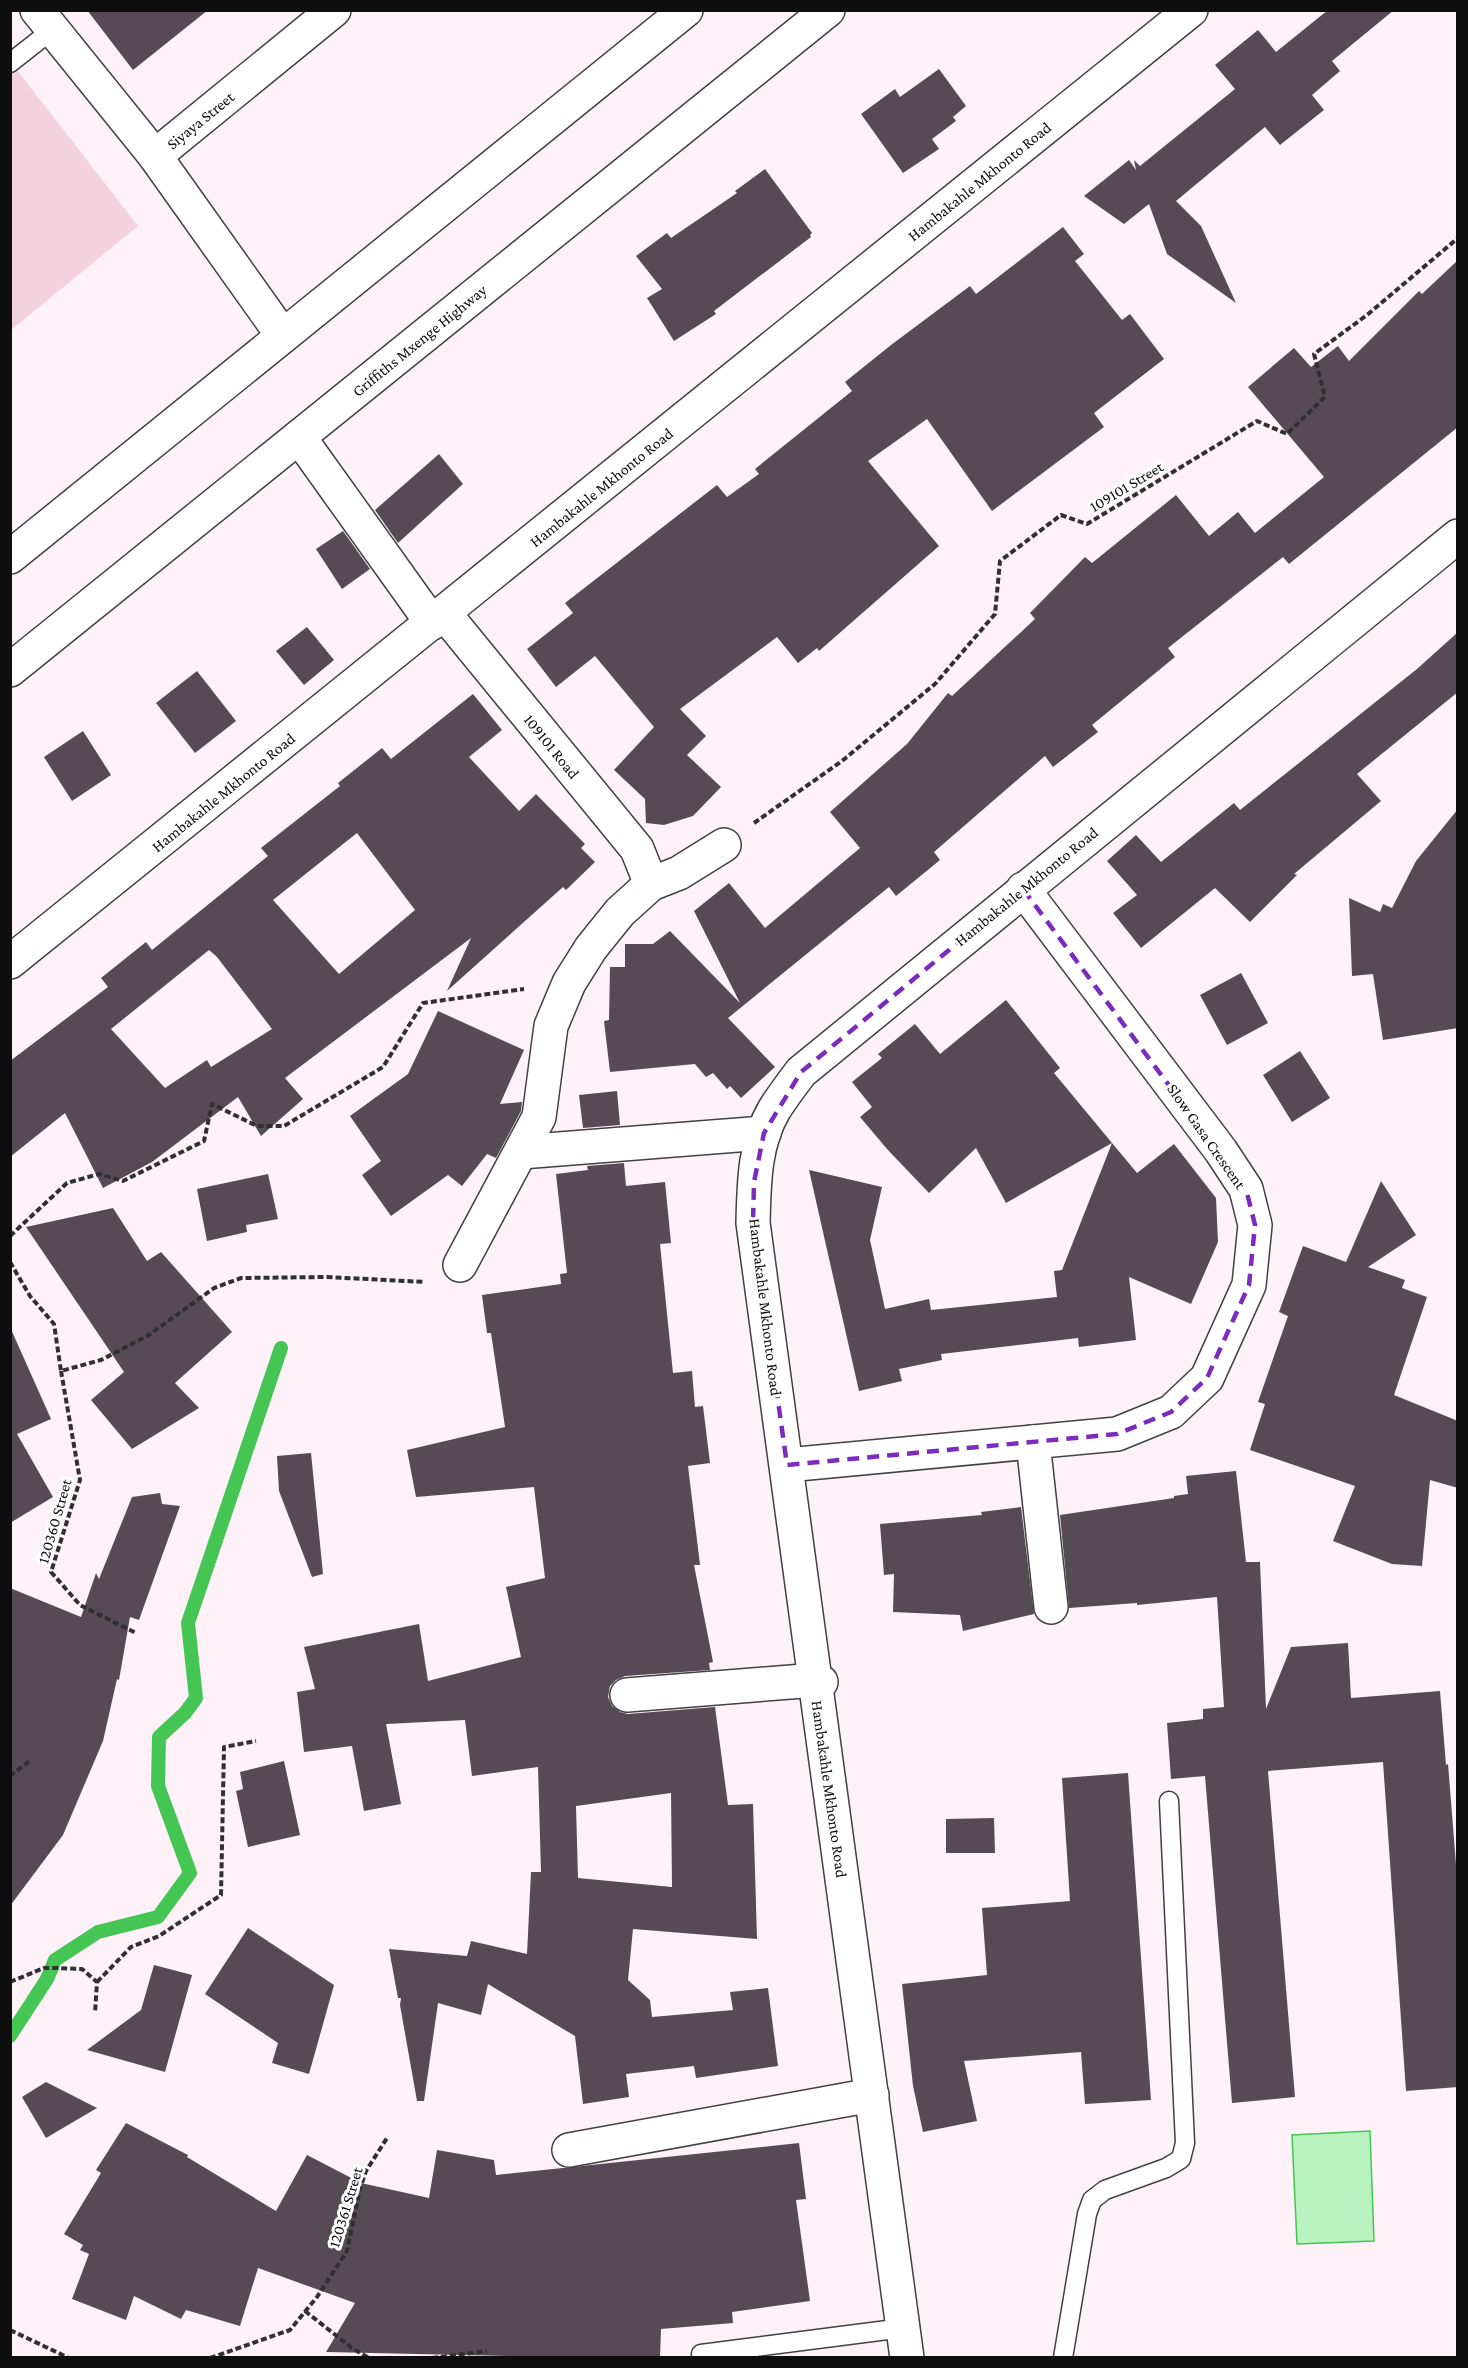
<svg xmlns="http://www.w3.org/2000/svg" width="1468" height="2368" font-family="'Crimson Pro',serif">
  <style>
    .farmland { fill: #f3d2de }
    .water { fill: #b8f2be; stroke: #44c554; stroke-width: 1.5 }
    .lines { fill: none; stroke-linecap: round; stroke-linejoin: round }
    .stream { stroke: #44c554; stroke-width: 14 }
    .building { fill: #564b55; fill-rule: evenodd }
    .service-casing { stroke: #414141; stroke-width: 21 }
    .minor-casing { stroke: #414141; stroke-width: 36 }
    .tertiary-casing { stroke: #414141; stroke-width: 36 }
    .path { stroke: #303030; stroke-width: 4; stroke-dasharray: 6 3; stroke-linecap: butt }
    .service { stroke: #fff; stroke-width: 18 }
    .minor { stroke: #fff; stroke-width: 33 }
    .tertiary { stroke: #fff; stroke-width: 33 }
    .marked { fill: none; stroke: #7b2cbf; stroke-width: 4.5; stroke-dasharray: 12 8; stroke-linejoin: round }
    .labels { text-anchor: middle; stroke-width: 6; stroke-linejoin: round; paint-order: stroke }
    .street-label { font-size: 16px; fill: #0e0e0e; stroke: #fff }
  </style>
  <rect width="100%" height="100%" fill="#fef1f7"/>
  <polygon class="farmland" points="10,61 138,226 11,330 10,330"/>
  <polygon class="water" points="1370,2131 1374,2241 1297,2244 1292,2135"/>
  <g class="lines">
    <polyline class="stream" points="10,2036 47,1979 55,1960 98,1932 158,1917 190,1873 158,1786 159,1737 185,1713 196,1698 188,1623 281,1348"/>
  </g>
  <g class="building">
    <polygon points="87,10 208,10 133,70"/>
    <polygon points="1328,10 1394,10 1332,61 1340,71 1312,95 1324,110 1280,145 1265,127 1176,201 1201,226 1236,303 1167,254 1149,204 1124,224 1084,196 1129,160 1136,170 1134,160 1140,166 1235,89 1215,65 1258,30 1276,52"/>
    <polygon points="939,69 966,106 953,117 956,121 932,139 939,149 903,173 861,114 895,89 900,97"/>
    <polygon points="765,169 812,233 810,235 811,237 714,311 716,314 674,341 647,298 662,289 636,256 667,233 671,238 737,193 735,191"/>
    <polygon points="1063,227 1084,254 1075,261 1122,320 1130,314 1164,359 1094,413 1104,427 992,511 927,419 868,461 939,546 819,651 817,648 798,663 777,637 680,709 706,736 687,755 721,787 693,816 664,825 646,823 645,799 614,770 654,727 595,656 556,687 527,649 573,613 565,603 717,485 727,497 759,474 755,469 852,391 845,382 891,345 970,286 976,294"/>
    <polygon points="1458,260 1458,427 1289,564 1283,557 1168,648 1175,657 1092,725 1098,732 1053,767 1045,756 934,852 940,860 896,896 889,887 728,1018 775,1067 741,1098 730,1086 727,1089 713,1073 706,1077 695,1064 610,1072 604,1021 609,1020 610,967 625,967 625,944 653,944 670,931 740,1003 694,911 729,883 765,928 860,848 830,812 907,744 948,693 952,696 1035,619 1030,613 1085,557 1092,563 1176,495 1209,536 1238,512 1255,533 1324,477 1248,387 1294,348 1311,367 1338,346 1349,361 1419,291 1422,294"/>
    <polygon points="439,454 463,484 398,543 375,510"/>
    <polygon points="343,531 370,569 342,589 316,549"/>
    <polygon points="307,627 334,660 304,685 276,651"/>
    <polygon points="1458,632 1458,692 1357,774 1381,801 1294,874 1297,875 1250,922 1215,888 1141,948 1113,913 1137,895 1107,861 1136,835 1161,862 1234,803 1240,810 1417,669"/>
    <polygon points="197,671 236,721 195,753 156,703"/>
    <path d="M473 694 502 730 469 757 519 811 536 794 585 844 581 848 595 862 566 890 563 887 447 991 471 938 285 1078 303 1099 261 1136 238 1097 152 1162 103 1188 65 1113 10 1157V1061L108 987 101 978 146 942 152 950 268 856 261 848 340 786 338 783 382 748 391 759ZM357 833 415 910 339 974 273 900ZM209 950 217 957 272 1029 211 1067 207 1060 165 1088 111 1029Z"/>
    <polygon points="83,731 111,775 72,801 44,757"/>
    <polygon points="1458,809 1458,1028 1383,1040 1373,974 1352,976 1349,898 1380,912 1383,904 1392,908 1416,861"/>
    <polygon points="1241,973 1268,1023 1227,1045 1200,995"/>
    <polygon points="1006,1000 1060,1068 1054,1073 1112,1143 1006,1203 976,1148 929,1193 887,1149 860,1117 872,1107 852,1082 882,1058 878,1054 915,1024 940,1054"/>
    <polygon points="438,1011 524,1050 500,1104 522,1102 521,1111 496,1158 487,1154 462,1186 448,1175 391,1216 362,1175 381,1161 350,1116 408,1074"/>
    <polygon points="1300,1051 1330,1098 1292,1122 1263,1075"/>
    <polygon points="617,1091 620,1125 583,1128 579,1095"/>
    <polygon points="1112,1143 1137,1173 1174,1144 1216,1198 1218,1242 1191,1304 1129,1277 1136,1340 1079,1347 1078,1338 941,1354 942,1360 899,1369 902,1381 859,1391 809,1170 882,1187 870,1240 885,1309 929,1299 931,1310 1057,1297 1054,1271 1062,1270"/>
    <path d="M624 1163 626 1186 665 1182 671 1243 660 1244 673 1373 692 1371 695 1407 703 1406 710 1463 688 1466 700 1565H694L713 1662 709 1663 710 1670 625 1676 616 1680 610 1686 608 1697 612 1706 620 1712 628 1714 715 1707 728 1805 753 1804 757 1939 633 1929 628 1980 650 2000 652 2017 733 2010 730 1992 768 1988 778 2066 696 2078 694 2066 626 2074 629 2097 583 2104 575 2036 488 1984 481 2015 438 2003 424 2101H417L400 2005 401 1998H398L389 1949 467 1956 471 1941 527 1954 531 1872H541L538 1767 472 1776 465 1720 386 1724 401 1804 364 1811 352 1746 304 1752 297 1692 315 1689 304 1647 419 1624 428 1681 521 1657 506 1587 545 1578 534 1487 416 1497 407 1450 505 1427 491 1333H487L482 1295 561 1284 560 1274 567 1273 556 1174 588 1170 587 1166ZM671 1793 672 1887 578 1878 576 1806Z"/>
    <polygon points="268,1174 278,1219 246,1225 247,1232 207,1241 197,1189"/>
    <polygon points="1381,1181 1416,1235 1368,1267 1405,1280 1402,1288 1427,1297 1394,1395 1458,1421 1458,1488 1430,1480 1422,1566 1392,1564 1333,1541 1355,1486 1250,1450 1265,1404 1258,1402 1288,1316 1279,1312 1303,1246 1346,1262"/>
    <polygon points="113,1208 147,1261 161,1252 232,1332 175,1383 199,1408 132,1449 91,1400 124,1372 26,1227"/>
    <polygon points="10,1327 51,1419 17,1434 53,1497 10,1523"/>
    <polygon points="311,1453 323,1574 312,1577 279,1491 277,1456"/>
    <polygon points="1236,1471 1246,1562 1260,1562 1266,1709 1291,1647 1348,1643 1351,1698 1440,1691 1446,1765 1448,1764 1458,1889 1458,2087 1406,2091 1383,1762 1268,1771 1295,2097 1232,2103 1205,1776 1171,1779 1167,1723 1203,1719 1203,1709 1224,1707 1217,1597 1137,1605 1137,1603 1069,1608 1060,1515 1174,1498 1174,1496 1188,1494 1186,1476"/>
    <polygon points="160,1493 162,1504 180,1506 139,1620 130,1617 119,1680 117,1679 103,1741 63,1835 10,1906 10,1588 81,1617 96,1573 99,1579 132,1497"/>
    <polygon points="1021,1507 1034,1614 963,1631 960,1615 893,1612 894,1574 884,1575 880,1524 982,1515 981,1512"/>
    <polygon points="284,1761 300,1835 248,1847 236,1791 243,1789 240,1772"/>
    <polygon points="1128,1773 1151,2100 1085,2104 1081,2052 964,2061 977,2121 923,2132 913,2086 902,1984 987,1975 982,1908 1070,1901 1062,1778"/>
    <polygon points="994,1818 995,1853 946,1853 946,1819"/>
    <polygon points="248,1928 334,1985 309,2074 272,2063 278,2043 205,1994"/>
    <polygon points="154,1965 192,1975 165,2072 87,2050 141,2010"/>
    <polygon points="46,2082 97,2108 46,2138 22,2097"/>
    <polygon points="126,2123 188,2155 187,2157 276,2211 307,2155 361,2183 429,2198 437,2150 494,2160 496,2175 799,2143 806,2199 796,2200 810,2301 732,2312 733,2323 661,2329 660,2358 507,2358 507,2356 326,2352 355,2303 258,2268 240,2326 186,2310 181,2319 134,2296 126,2320 72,2299 89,2254 80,2250 83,2245 64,2234 101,2173 96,2170"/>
  </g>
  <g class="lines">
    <defs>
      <g id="service">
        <polyline points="10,63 52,30"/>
        <polyline points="701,2354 903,2328"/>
        <polyline points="1063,2358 1087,2214 1092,2200 1105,2190 1166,2168 1181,2159 1185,2143 1169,1801"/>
      </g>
      <g id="minor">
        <polyline points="37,10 155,156 334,10"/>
        <polyline points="155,156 283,336"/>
        <polyline points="299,437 432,623"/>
        <polyline points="444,613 637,849 651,884"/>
        <polyline points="10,962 1191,10"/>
        <polyline points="521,1152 764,1133"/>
        <polyline points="460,1265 539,1117 551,1026 569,983 591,948 620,912 651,884 679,873 724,845"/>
        <polyline points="1033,1442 1051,1607"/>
        <polyline points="787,1465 1117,1434 1171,1412 1207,1378 1249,1285 1255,1225 1246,1189 1221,1151 1023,889"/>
        <polyline points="627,1695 816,1680 821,1682"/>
        <polyline points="569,2150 872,2095"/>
        <path d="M907 2358 753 1223C754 1185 754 1144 774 1110 782 1097 792 1084 801 1072L1458 536"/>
      </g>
      <g id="tertiary">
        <polyline points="10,557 686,10"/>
        <polyline points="10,670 828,10"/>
      </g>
    </defs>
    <use href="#service" class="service-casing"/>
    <use href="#minor" class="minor-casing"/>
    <use href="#tertiary" class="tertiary-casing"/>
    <g class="path">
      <polyline points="754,823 842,761 935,684 995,614 1000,561 1061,515 1087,524 1257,421 1287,434 1325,397 1314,354 1367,315 1458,238"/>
      <polyline points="10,1236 67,1183 99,1174 123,1181 204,1141 212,1104 257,1126 284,1126 383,1067 423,1003 524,989"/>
      <polyline points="10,1262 30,1296 54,1324 61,1371 101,1360 149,1335 214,1288 241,1278 327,1277 425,1282"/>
      <polyline points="61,1371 80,1480 51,1572 80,1605 136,1633"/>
      <polyline points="10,1776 31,1760"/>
      <polyline points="10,1982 44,1968 58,1968 82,1969 97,1982 95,2013"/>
      <polyline points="97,1982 131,1947 159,1936 221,1895 224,1747 256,1741"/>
      <polyline points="305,2311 352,2348 369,2358"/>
      <polyline points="10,2330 69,2358"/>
      <polyline points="210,2358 290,2330 317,2297 347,2251 360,2189 366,2171 387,2138"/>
      <polyline points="432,2358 487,2351"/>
    </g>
    <use href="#service" class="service"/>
    <use href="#minor" class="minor"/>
    <use href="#tertiary" class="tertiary"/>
  </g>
  <path class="marked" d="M1023 889 1246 1189 1255 1225 1249 1285 1207 1378 1171 1412 1117 1434 787 1465 753 1223 754 1182 764 1133 801 1072Z"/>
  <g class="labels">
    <g class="street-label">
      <text transform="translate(200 120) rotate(-39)" y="6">Siyaya Street</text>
      <text transform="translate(979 181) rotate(-39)" y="6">Hambakahle Mkhonto Road</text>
      <text transform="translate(419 340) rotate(-39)" y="6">Griffiths Mxenge Highway</text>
      <text transform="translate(1126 486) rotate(-31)" y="6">109101 Street</text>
      <text transform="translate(601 487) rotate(-39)" y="6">Hambakahle Mkhonto Road</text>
      <text transform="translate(552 746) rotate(51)" y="6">109101 Road</text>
      <text transform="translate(223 792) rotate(-39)" y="6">Hambakahle Mkhonto Road</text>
      <text transform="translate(1026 886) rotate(-39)" y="6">Hambakahle Mkhonto Road</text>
      <text transform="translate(1207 1136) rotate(55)" y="6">Slow Gasa Crescent</text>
      <text transform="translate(766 1307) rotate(83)" y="6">Hambakahle Mkhonto Road</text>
      <text transform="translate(54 1521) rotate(-74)" y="6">120360 Street</text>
      <text transform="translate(830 1789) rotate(82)" y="6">Hambakahle Mkhonto Road</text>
      <text transform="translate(345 2207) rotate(-73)" y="6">120361 Street</text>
    </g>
  </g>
  <rect width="1468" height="2368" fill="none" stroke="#0e0e0e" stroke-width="24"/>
</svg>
